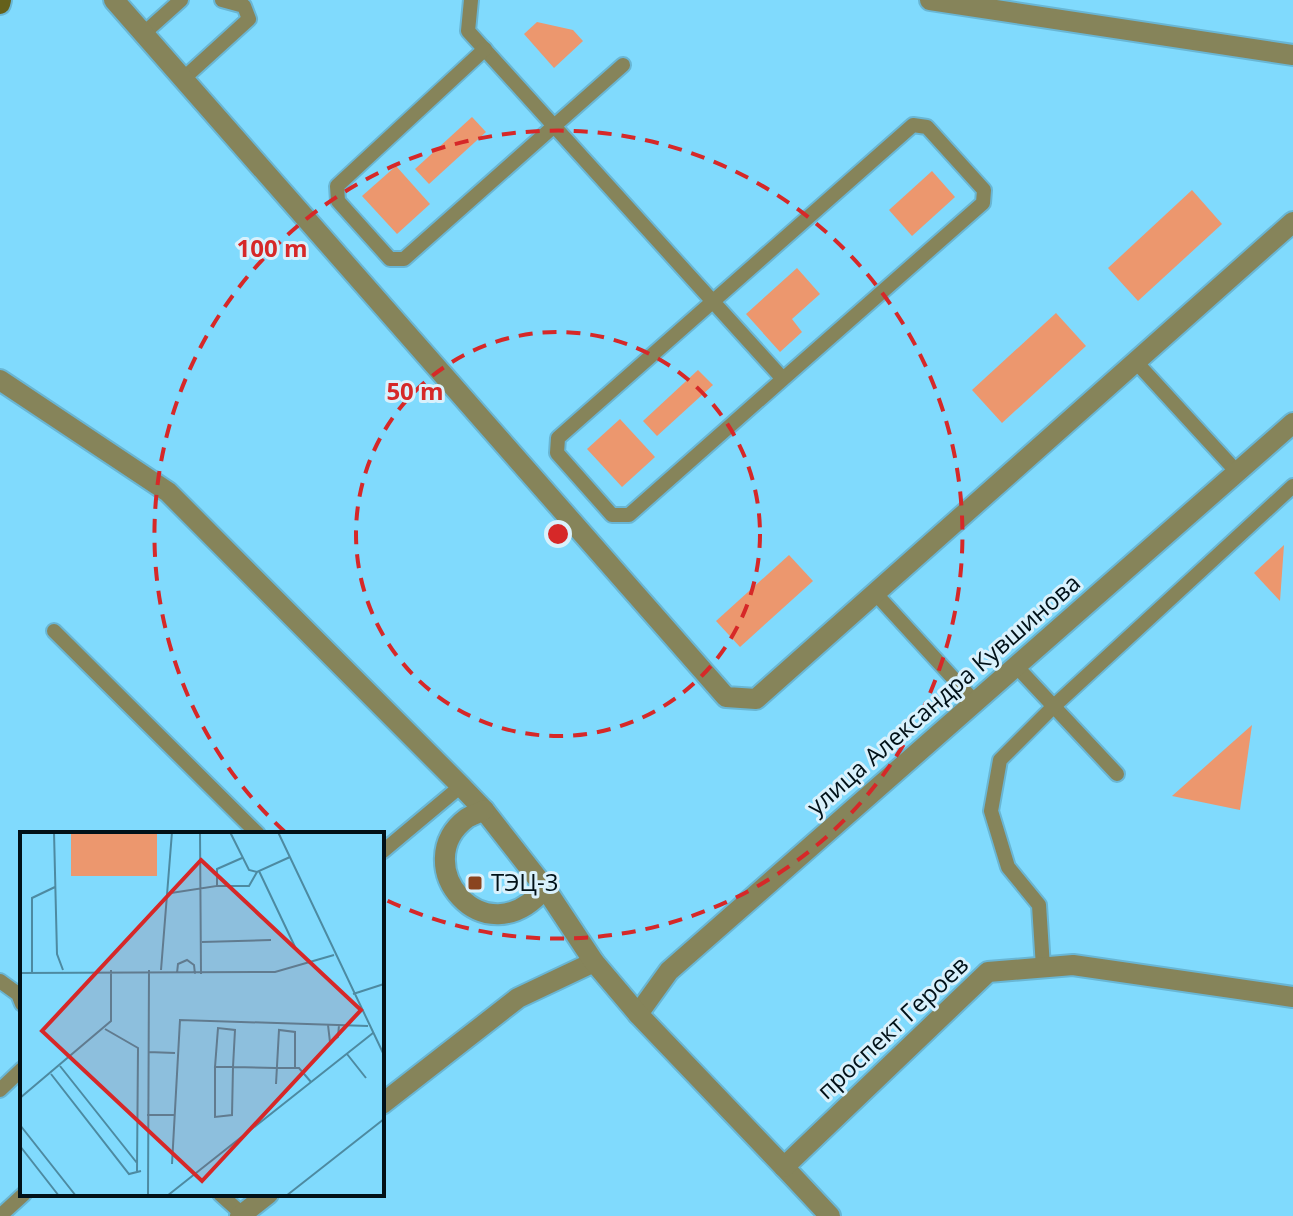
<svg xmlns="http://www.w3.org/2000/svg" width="1293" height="1216" font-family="'Open Sans',sans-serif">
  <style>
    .green { fill: #ec976e }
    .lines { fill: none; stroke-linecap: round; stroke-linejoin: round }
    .service-casing { stroke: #69b6d4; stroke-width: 18 }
    .minor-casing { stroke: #69b6d4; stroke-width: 24 }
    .tertiary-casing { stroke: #69b6d4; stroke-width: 24 }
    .secondary-casing { stroke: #69b6d4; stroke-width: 24 }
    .service { stroke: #86845a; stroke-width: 14 }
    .minor { stroke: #86845a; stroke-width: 20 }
    .tertiary { stroke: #86845a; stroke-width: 20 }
    .secondary { stroke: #65611b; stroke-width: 20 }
    .ring { fill: none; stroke: #d62828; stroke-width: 4; stroke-dasharray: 14 10 }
    .poi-dot { fill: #8a441f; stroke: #d9f1fc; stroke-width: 3 }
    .labels { text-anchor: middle; stroke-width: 6; stroke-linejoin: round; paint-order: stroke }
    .street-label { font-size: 24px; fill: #011118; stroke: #d9f1fc }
    .poi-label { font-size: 24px; fill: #011118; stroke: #d9f1fc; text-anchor: start }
    .inset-road { fill: none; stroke: #4d8aa1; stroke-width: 2 }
    .view { fill: #d62828; fill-opacity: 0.15; stroke: #d62828; stroke-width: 4 }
    .inset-edge { fill: none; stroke: #011118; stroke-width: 4 }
    .centre { fill: #d62828; stroke: #d9f1fc; stroke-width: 4 }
    .ring-label { font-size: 24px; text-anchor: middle; font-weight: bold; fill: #d62828; stroke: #d9f1fc; stroke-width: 6; stroke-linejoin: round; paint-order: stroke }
  </style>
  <rect width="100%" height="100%" fill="#80dafd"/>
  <g class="green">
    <polygon points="537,22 573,30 583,41 554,68 524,34"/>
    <polygon points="472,117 486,132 429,184 415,169"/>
    <polygon points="396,166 430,204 397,234 362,196"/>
    <polygon points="932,171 955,197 912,236 889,210"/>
    <polygon points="1192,190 1222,224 1138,301 1108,268"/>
    <polygon points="797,268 820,294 792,319 802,332 780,352 746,314"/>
    <polygon points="1056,313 1086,346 1002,423 972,390"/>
    <polygon points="698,370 713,385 657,436 643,421"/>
    <polygon points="620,419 655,457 622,487 587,449"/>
    <polygon points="1284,545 1280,601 1254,573"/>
    <polygon points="789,555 813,581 740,647 716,621"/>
    <polygon points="1252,725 1240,810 1172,796"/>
  </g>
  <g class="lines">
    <defs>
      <g id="service">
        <path d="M471 0 468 31C573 147 678 263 783 379L629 515H612L557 453 558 438 913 125 927 127 984 190 983 203 783 379"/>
        <polyline points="143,34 181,0"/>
        <polyline points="485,49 337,186 338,201 390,259 404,259 623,65"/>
        <polyline points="183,79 249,19 244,6 222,0"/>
        <polyline points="1136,362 1237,472"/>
        <polyline points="875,593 975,702"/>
        <polyline points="54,631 258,834"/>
        <polyline points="1016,666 1117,774"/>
        <polyline points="382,852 461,786"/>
        <polyline points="1043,967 1039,905 1008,867 991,811 1000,760 1054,706 1293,486"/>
        <polyline points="0,981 18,994 22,1004"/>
        <polyline points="0,1090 22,1069"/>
        <polyline points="220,1194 242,1214"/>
        <polyline points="0,1216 24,1194"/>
      </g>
      <g id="minor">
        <polyline points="114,0 726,697 756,699 1293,222"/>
        <polyline points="930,0 1293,55"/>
        <polyline points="638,1014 669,971 1293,423"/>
        <polyline points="382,1104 518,998 594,962"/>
        <polyline points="784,1167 830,1216"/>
        <polyline points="240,1216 268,1194"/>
      </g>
      <g id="tertiary">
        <polyline points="0,380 168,492 461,786 484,810 545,888 594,962 638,1014 784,1167 988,972 1073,965 1293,997"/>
        <path d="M484 810C479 813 472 815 467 818 406 863 484 961 545 888"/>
      </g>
      <polyline id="secondary" points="0,4 1,0"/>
    </defs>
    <use href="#service" class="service-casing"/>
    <use href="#minor" class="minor-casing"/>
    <use href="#tertiary" class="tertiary-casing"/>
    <use href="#secondary" class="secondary-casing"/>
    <use href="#service" class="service"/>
    <use href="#minor" class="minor"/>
    <use href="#tertiary" class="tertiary"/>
    <use href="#secondary" class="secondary"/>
  </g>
  <g class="ring">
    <circle cx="558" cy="534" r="202"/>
    <path d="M285 832A404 404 0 1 1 384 899"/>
  </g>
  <rect class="poi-dot" x="467" y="875" width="16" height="16" rx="4"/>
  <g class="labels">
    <g class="street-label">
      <text transform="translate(944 695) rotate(-41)" y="8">улица Александра Кувшинова</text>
      <text transform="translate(893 1028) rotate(-43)" y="8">проспект Героев</text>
    </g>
    <g class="poi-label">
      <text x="491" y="891">ТЭЦ-3</text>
    </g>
  </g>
  <g transform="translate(20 832)">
    <rect width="364" height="364" fill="#80dafd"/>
    <path d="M51 0H137V44H51Z" fill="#ec976e"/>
    <path class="inset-road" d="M34 0 37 122 43 138M180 0 181 142M210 0 229 38 237 40 270 25M258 0 364 223M239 39 276 117M197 54H229L237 40M151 61 197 54V37L222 26M182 110 251 108M141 138 152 0M12 140V66L35 55M0 141 255 140 314 123M157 141 158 132 167 128 174 133 175 142M333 162 364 152M308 193 310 210 318 205 319 193M85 197 118 216 117 339M128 220 155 221M327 222 346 246M40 234 117 331M195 235V285L212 283 213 235 215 198 198 196 195 235H213L256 236H279L291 250M31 242 109 342 121 339M256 252 259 198 275 200V236M0 266 91 189V138M127 283H154M0 293 56 364M0 314 39 364M152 332 160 188 348 194M128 364 129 138M147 364 353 201M266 364 364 287"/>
    <path class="view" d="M181 28 341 178 182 349 22 199Z"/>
    <rect width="364" height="364" class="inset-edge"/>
  </g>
  <circle cx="558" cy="534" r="12" class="centre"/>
  <g class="ring-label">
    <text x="272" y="257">100 m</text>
    <text x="415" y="400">50 m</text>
  </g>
</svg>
